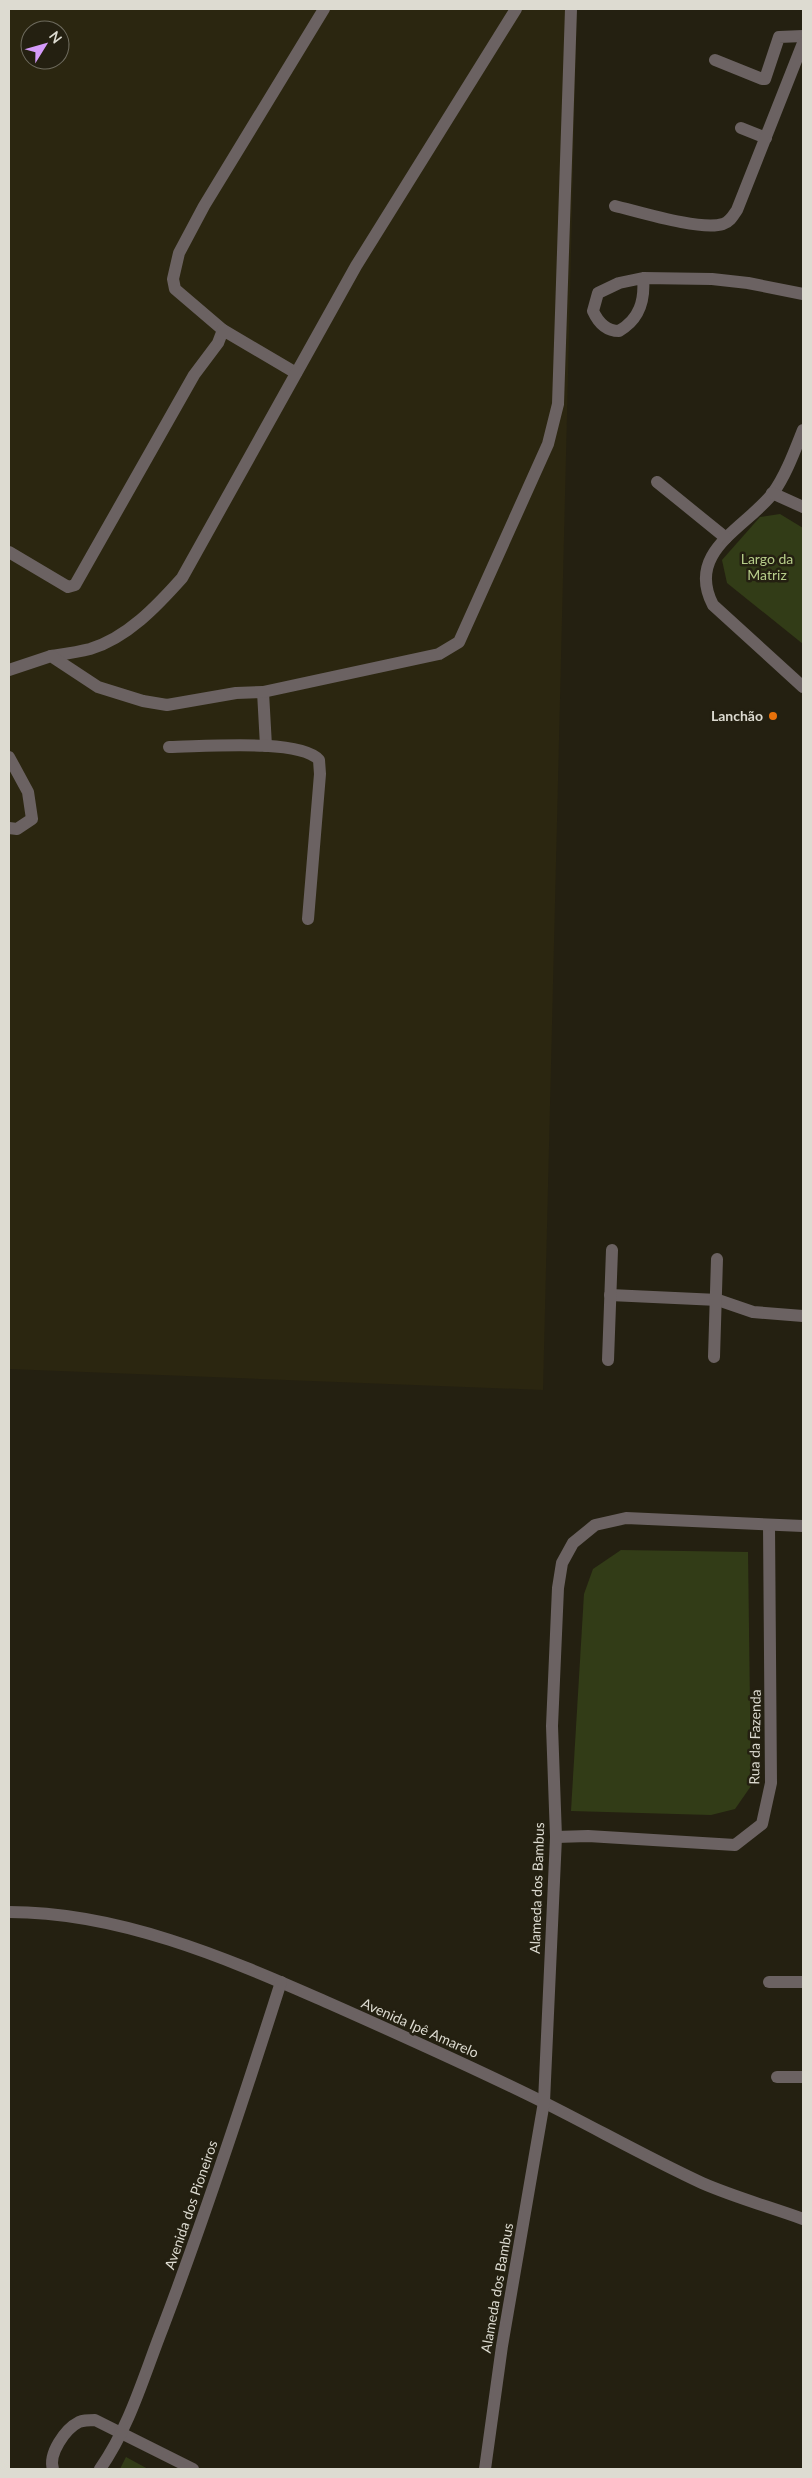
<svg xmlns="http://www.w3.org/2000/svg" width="812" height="2478" font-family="Lato,sans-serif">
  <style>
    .built { fill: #2b2610; fill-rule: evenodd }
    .green { fill: #323c17 }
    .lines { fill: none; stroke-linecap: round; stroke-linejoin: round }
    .minor { stroke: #6b6262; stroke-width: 12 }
    .food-dot { fill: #e8710a; stroke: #242011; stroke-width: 2 }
    .labels { text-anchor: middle; stroke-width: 5; stroke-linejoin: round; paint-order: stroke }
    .park-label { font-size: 14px; fill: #b7cd8a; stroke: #242011 }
    .poi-label { font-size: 14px; font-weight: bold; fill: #dddbd1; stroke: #242011; text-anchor: end }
    .street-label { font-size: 14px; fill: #dddbd1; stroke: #242011 }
  </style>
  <rect width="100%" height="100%" fill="#242011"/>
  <path class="built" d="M9 9H577L543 1390 9 1369ZM30 30H60V60H30Z"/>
  <g class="green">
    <polygon points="780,514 803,528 803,644 727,583 722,560 760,517"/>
    <polygon points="621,1550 748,1552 751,1786 735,1809 711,1815 571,1811 584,1594 593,1569"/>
    <polygon points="126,2457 148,2469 120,2469"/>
  </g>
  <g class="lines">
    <g class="minor">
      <polyline points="715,60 762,79 765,79 779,37 803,36"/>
      <polyline points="741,128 766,138"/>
      <path d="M615 206C640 212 701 231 723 224 730 222 733 216 737 210L803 43"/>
      <path d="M643 278C645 300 640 319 619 331 606 331 598 322 593 311L598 293 619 283 643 278 712 279 748 283 803 294"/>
      <polyline points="223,330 175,289 173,279 179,253 204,206 324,9"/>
      <path d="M803 430C795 450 786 475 773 493 746 528 685 551 713 605L803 687"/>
      <polyline points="657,482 726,538"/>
      <polyline points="772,493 803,507"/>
      <polyline points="9,552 68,587 75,585 194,375 218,343 223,330 296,373"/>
      <path d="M51 656C64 654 78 652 90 649 127 638 157 606 182 578L356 266 516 9"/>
      <polyline points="9,670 51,656 98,687 143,701 167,705 236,693 263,692 266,746"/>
      <polyline points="263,692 439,654 459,642 548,444 558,404 571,9"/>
      <path d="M169 747C200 747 299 738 319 760L320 774 308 919"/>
      <polyline points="9,757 28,792 32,819 17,829 9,828"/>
      <polyline points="610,1295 718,1300 753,1312 803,1316"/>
      <polyline points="714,1357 717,1259"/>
      <polyline points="608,1360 612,1250"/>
      <polyline points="556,1837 588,1836 735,1845 762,1824 771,1783 769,1525"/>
      <path d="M9 1912C118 1912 224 1957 322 2000 396 2033 471 2066 545 2103 597 2129 648 2158 702 2183 734 2197 770 2207 803 2219"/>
      <polyline points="769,1982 803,1982"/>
      <polyline points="777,2077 803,2077"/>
      <path d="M53 2469C48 2454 65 2429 79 2422 84 2420 89 2420 95 2420L193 2469"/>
      <path d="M100 2469C130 2426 144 2375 163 2327 206 2214 244 2098 281 1982"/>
      <polyline points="485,2469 502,2346 544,2102 556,1837 552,1726 558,1588 562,1563 573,1543 595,1525 626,1518 803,1526"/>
    </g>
  </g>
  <circle class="food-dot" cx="773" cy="716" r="5"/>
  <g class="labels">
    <g class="park-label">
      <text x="767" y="564">Largo da<tspan x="767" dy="16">Matriz</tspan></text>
    </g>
    <g class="poi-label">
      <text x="763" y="721">Lanchão</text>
    </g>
    <g class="street-label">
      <text transform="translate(755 1737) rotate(-89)" y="5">Rua da Fazenda</text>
      <text transform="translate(537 1888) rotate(-88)" y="5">Alameda dos Bambus</text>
      <text transform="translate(420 2028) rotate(24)" y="5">Avenida Ipê Amarelo</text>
      <text transform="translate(191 2205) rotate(-71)" y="5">Avenida dos Pioneiros</text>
      <text transform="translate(497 2288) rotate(-80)" y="5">Alameda dos Bambus</text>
    </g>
  </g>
  <rect width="812" height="2478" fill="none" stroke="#dddbd1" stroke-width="20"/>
  <g transform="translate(45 45) rotate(53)"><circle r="24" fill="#242011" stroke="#6e6b5e"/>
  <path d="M0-4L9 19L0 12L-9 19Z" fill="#d59bfa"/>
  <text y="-8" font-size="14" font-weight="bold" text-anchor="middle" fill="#dddbd1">N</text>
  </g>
</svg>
